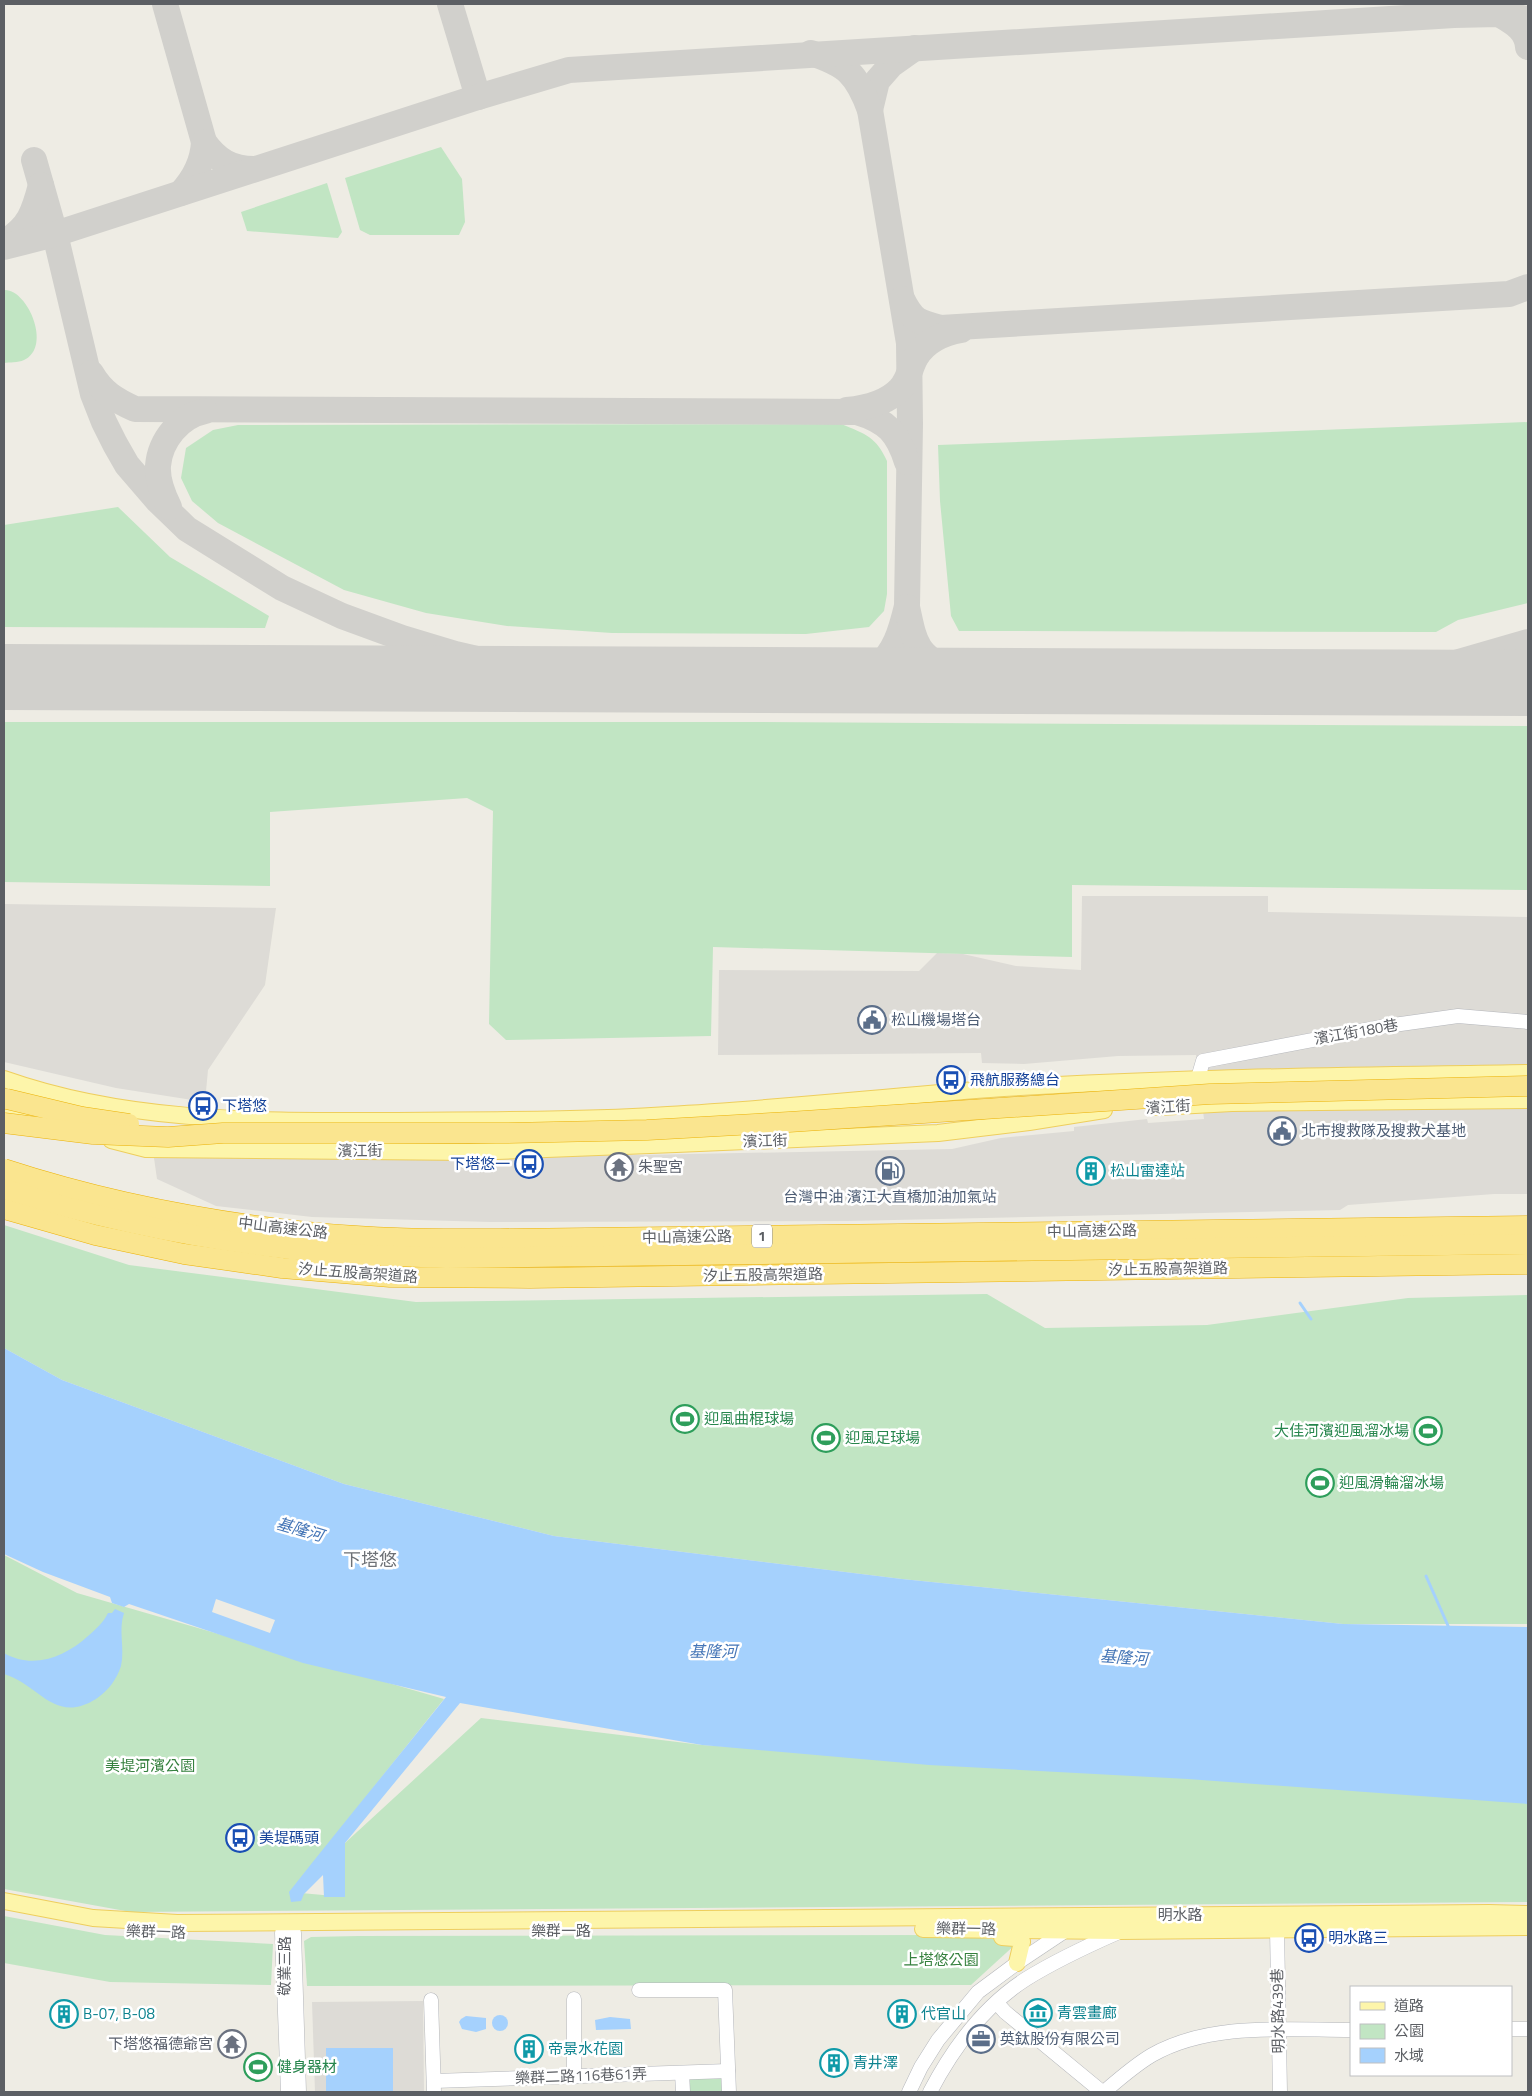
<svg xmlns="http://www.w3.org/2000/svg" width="1532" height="2096" font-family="'Titillium Web','Noto Sans TC',sans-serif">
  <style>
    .industrial { fill: #dddbd6 }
    .green { fill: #c1e5c3 }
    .water { fill: #a5d1fd }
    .pier { fill: #eeece4 }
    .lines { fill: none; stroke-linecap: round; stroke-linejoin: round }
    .stream { stroke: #a5d1fd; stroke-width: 3 }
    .taxiway { stroke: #d1d0cc; stroke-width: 26 }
    .runway { stroke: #d1d0cc; stroke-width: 66 }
    .minor-casing { stroke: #b4b6bb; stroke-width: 15 }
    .major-casing { stroke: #eece5d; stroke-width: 18 }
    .minor { stroke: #fff; stroke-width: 14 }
    .major { stroke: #fdf5aa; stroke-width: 16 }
    .highway-bridge-casing { stroke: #ecb206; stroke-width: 21; stroke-linecap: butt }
    .highway-bridge { stroke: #fae58f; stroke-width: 20 }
    .labels { text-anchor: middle; stroke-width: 5; stroke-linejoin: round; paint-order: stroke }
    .shield { fill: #fff; stroke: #8d8f92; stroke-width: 1 }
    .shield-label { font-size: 14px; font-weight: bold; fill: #5c5f64 }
    .service-label { font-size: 15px; fill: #4e5e75; stroke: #fff; text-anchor: start }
    .street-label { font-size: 15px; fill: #5c5f64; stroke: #fff }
    .transit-label { font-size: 15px; fill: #164399; stroke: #fff; text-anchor: start }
    .worship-label { font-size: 15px; fill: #5b616d; stroke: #fff; text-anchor: start }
    .culture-label { font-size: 15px; fill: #0d838f; stroke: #fff; text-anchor: start }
    .leisure-label { font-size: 15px; fill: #27864d; stroke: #fff; text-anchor: start }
    .park-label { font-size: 15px; fill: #36813f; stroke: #fff }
    .water-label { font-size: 16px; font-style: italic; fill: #4576b7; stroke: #fff }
    .quarter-label { font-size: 18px; fill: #6d7176; stroke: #fff }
  </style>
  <rect width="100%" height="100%" fill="#eeece4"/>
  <g class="industrial">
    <polygon points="1082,896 1268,896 1268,912 1528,917 1528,1194 1494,1194 1348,1205 1340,1210 848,1221 490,1222 312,1217 216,1206 157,1179 154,1158 640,1155 952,1149 1001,1138 1074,1131 1074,1127 1147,1119 1148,1123 1204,1119 1196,1055 1118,1056 1024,1064 982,1063 981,1053 718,1055 719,970 919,971 937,953 963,954 1016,966 1081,970"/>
    <polygon points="4,904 276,908 265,985 208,1070 205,1102 116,1088 4,1062"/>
    <polygon points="423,2001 424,2092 315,2092 312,2002"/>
  </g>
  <g class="green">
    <polygon points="441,147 462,179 465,222 459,235 370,235 360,230 345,178"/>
    <polygon points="327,183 342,232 338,238 247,231 241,212"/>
    <path d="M4 290C27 288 53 347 24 360 18 363 9 362 4 363Z"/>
    <polygon points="1528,422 1528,603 1458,620 1436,632 959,631 951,616 940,501 938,445"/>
    <path d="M841 424C866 434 876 437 887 461V594L884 611 869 627 806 634 612 633 507 626 426 613 344 590 218 523 192 501 181 478 186 448 213 430 238 425Z"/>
    <polygon points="118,507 170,557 269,616 265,628 4,627 4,525"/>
    <polygon points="4,722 742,722 1528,726 1528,890 1072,885 1072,957 713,947 711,1036 506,1040 489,1024 493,811 467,798 270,812 270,886 4,882"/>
    <polygon points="4,1225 129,1265 416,1302 987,1294 1045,1328 1207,1325 1408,1298 1528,1295 1528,1624 1343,1624 902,1579 554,1536 344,1484 62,1380 4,1348"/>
    <polygon points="4,1555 77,1593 444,1699 290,1892 345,1897 345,1843 481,1718 702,1745 1528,1799 1528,1902 131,1912 4,1889"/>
    <polygon points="4,1916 105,1935 273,1944 271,1985 110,1982 4,1963"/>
    <polygon points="943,1935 1019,1941 971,1985 307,1986 304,1941 311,1937 358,1936"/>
    <polygon points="722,2078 722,2092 685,2092 684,2079"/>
  </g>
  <g class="water">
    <path d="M4 1348 62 1380 344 1484 554 1536 902 1579 1343 1624 1528 1627V1804L1188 1779 929 1765 702 1745 460 1703 345 1843V1897H324L323 1875 304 1894 301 1901 291 1902 289 1892C341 1826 394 1762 446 1697L303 1663 129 1604 124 1607 112 1603 110 1597 43 1572 4 1554Z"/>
    <path d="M115 1609 124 1613C118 1630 125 1648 121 1666 117 1679 108 1691 96 1699 54 1725 39 1684 4 1674V1653C33 1670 65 1657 88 1636 97 1628 103 1623 108 1613H112Z"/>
    <circle cx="500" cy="2023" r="8"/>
    <polygon points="466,2016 486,2018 486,2029 476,2032 462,2029 459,2022 461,2019"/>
    <polygon points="610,2017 630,2019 631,2029 596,2030 595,2020"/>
    <rect x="326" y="2048" width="67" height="44"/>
  </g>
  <polygon class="pier" points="216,1599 275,1620 270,1633 212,1612"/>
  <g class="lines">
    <g class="stream">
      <polyline points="1300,1303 1311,1319"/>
      <polyline points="1426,1576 1449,1628"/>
    </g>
    <g class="taxiway">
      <polyline points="165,4 204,142"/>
      <polyline points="450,4 478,97"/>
      <path d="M1499 14C1512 22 1527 29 1528 47"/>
      <polyline points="870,110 877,81 891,65 915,48"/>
      <path d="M34 160 55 234 93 394 104 422 115 444 127 465 158 501 187 529 282 588 342 616 402 638 455 654 507 666 562 674 615 680 875 669C895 653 901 631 907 606L910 424 909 343 870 110C857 74 847 65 811 53"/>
      <path d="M181 193C195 178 203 162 204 142 217 160 231 169 254 169"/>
      <path d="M4 242C29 228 34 212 41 185"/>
      <polyline points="4,247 55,234 478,97 569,70 1454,15 1498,14 1528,19"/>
      <path d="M902 299C913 321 918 322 941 328L1509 294 1528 287"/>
      <path d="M91 373C102 392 115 400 135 409L857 412C887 421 898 433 907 462"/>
      <path d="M847 410C866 408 887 403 900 389 909 380 910 367 916 357 926 341 944 333 961 330"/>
      <path d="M169 507C163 495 157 481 158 466 160 440 180 416 205 411"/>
      <path d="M907 607C915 645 916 654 952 673L1301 682 1421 670 1452 664 1528 642"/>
    </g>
    <polyline class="runway" points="4,677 1528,683"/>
    <defs>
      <g id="minor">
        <polyline points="1198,1078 1203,1061 1386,1026 1458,1016 1528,1022"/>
        <polyline points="288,1923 294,1933 299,2092"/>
        <polyline points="1277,1929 1280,2092"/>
        <polyline points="639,1990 725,1990 729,2092"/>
        <polyline points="574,1999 574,2077"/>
        <polyline points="431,2000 434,2092"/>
        <polyline points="997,2003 1005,2012 1102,2092"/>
        <polyline points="1511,2029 1528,2029"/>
        <polyline points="682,2073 683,2092"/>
        <polyline points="434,2081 728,2071"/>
        <polyline points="288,2092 282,1933 288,1923"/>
        <polyline points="909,2092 921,2067 938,2040 978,1992 1017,1963 1068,1929"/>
        <path d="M930 2092C953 2048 984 2006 1026 1979 1055 1961 1087 1946 1119 1932"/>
        <path d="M1104 2092C1119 2079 1135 2065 1152 2055 1210 2022 1286 2030 1351 2030"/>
      </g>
      <g id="major">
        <path d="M4 1079C128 1123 261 1121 391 1121 484 1120 576 1121 668 1115 776 1109 883 1097 990 1089 1169 1077 1349 1076 1528 1073"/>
        <polyline points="1158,1107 1232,1103 1528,1100"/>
        <polyline points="4,1112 30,1119"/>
        <polyline points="111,1140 146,1149 470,1152 676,1144 938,1133 1029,1122 1104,1110"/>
        <polyline points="4,1901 93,1918 177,1923 1489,1913 1528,1914"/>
        <polyline points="923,1929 1120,1931 1528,1927"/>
        <polyline points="1002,1937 1015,1938 1022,1942 1017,1963"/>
      </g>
    </defs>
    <use href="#minor" class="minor-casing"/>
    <use href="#major" class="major-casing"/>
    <use href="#minor" class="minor"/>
    <use href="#major" class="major"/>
    <defs>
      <g id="highway-bridge">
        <polyline points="7,1099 82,1117 129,1124"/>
        <polyline points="4,1123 93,1134 168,1137 223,1133 508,1133 647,1130 789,1122 1210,1094 1528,1086"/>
        <path d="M4 1169C102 1201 204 1221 307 1232 371 1239 435 1239 500 1239L1528 1226"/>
        <path d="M4 1189C110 1222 221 1244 332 1253 369 1256 408 1256 446 1258L1528 1244"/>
        <polyline points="4,1209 95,1235 184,1254 282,1268 390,1277 530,1278 1528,1264"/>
      </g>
    </defs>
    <use href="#highway-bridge" class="highway-bridge-casing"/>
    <use href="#highway-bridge" class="highway-bridge"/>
  </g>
  <defs>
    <symbol id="civic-ring" viewBox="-11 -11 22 22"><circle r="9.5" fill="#fff" stroke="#5c6f8a" stroke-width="1.5"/><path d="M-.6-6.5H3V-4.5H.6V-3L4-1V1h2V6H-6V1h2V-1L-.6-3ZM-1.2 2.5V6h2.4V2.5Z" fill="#5c6f8a"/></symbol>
    <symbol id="bus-ring" viewBox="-11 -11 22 22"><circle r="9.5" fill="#fff" stroke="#1a4fb4" stroke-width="1.5"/><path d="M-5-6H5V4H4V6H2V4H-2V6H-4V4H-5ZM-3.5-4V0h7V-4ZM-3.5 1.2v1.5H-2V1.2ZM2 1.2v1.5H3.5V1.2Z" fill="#1a4fb4"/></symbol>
    <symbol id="temple-ring" viewBox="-11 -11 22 22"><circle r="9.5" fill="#fff" stroke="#6b7280" stroke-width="1.5"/><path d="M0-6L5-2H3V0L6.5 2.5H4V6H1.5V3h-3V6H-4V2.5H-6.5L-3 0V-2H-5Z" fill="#6b7280"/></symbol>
    <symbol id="fuel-ring" viewBox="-11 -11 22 22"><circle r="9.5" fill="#fff" stroke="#5c6f8a" stroke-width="1.5"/><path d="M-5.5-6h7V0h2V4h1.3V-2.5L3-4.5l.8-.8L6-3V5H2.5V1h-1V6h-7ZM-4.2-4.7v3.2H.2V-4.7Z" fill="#5c6f8a"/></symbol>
    <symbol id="building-ring" viewBox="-11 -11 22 22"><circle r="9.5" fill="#fff" stroke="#0f9aa8" stroke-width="1.5"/><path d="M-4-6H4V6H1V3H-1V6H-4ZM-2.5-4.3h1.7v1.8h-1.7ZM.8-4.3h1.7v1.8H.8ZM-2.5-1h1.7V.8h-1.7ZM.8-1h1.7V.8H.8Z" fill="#0f9aa8"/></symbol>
    <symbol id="stadium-ring" viewBox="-11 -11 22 22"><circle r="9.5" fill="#fff" stroke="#2e9e5b" stroke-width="1.5"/><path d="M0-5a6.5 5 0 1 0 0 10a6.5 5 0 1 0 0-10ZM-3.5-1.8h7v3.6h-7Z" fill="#2e9e5b"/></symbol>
    <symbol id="museum-ring" viewBox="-11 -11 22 22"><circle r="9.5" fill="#fff" stroke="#0f9aa8" stroke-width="1.5"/><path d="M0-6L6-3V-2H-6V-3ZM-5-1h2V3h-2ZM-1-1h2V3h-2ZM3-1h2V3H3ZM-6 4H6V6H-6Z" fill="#0f9aa8"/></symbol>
    <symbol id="office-ring" viewBox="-11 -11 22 22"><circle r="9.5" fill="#fff" stroke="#5c6f8a" stroke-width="1.5"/><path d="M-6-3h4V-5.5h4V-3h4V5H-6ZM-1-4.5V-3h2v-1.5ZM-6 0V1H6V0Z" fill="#5c6f8a"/></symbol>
  </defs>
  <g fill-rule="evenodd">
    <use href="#civic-ring" x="856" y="1004" width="32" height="32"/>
    <use href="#bus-ring" x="935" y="1064" width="32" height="32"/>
    <use href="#bus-ring" x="187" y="1090" width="32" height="32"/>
    <use href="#civic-ring" x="1266" y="1115" width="32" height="32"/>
    <use href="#bus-ring" x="513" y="1148" width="32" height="32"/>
    <use href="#temple-ring" x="603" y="1151" width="32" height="32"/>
    <use href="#fuel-ring" x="874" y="1155" width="32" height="32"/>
    <use href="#building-ring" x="1075" y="1155" width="32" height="32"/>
    <use href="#stadium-ring" x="669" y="1403" width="32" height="32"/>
    <use href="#stadium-ring" x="1412" y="1415" width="32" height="32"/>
    <use href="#stadium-ring" x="810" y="1422" width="32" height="32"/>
    <use href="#stadium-ring" x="1304" y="1467" width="32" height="32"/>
    <use href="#bus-ring" x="224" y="1822" width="32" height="32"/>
    <use href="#bus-ring" x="1293" y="1922" width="32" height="32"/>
    <use href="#museum-ring" x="1022" y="1997" width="32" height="32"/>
    <use href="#building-ring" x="48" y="1998" width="32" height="32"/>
    <use href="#building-ring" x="886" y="1998" width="32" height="32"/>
    <use href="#office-ring" x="965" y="2023" width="32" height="32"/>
    <use href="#temple-ring" x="216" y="2028" width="32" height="32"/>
    <use href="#building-ring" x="513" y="2033" width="32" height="32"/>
    <use href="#building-ring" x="818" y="2047" width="32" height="32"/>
    <use href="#stadium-ring" x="242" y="2051" width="32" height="32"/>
  </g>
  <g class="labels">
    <rect class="shield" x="752" y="1224.5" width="20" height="23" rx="4"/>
    <g class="shield-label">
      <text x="762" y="1241">1</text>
    </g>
    <g class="service-label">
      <text x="891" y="1025">松山機場塔台</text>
      <text x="1301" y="1136">北市搜救隊及搜救犬基地</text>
      <text x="890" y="1202" text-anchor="middle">台灣中油 濱江大直橋加油加氣站</text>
      <text x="1000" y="2044">英鈦股份有限公司</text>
    </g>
    <g class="street-label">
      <text transform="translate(1356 1032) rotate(-10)" y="5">濱江街180巷</text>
      <text transform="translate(1168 1107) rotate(-3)" y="5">濱江街</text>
      <text transform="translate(765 1141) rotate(-2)" y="5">濱江街</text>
      <text x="360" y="1156">濱江街</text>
      <text transform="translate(283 1228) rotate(7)" y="5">中山高速公路</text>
      <text transform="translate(1092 1231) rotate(-1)" y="5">中山高速公路</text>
      <text transform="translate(687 1237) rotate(-1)" y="5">中山高速公路</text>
      <text transform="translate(1168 1269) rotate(-1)" y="5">汐止五股高架道路</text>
      <text transform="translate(358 1273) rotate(4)" y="5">汐止五股高架道路</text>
      <text transform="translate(763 1275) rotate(-1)" y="5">汐止五股高架道路</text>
      <text x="1180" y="1920">明水路</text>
      <text transform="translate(966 1929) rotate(1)" y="5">樂群一路</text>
      <text x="561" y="1936">樂群一路</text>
      <text transform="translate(156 1932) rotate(2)" y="5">樂群一路</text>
      <text transform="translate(285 1966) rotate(-90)" y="5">敬業三路</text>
      <text transform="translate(1278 2011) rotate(-91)" y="5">明水路439巷</text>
      <text transform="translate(581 2076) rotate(-2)" y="5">樂群二路116巷61弄</text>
    </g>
    <g class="transit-label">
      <text x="970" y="1085">飛航服務總台</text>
      <text x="222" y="1111">下塔悠</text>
      <text x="510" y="1169" text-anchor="end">下塔悠一</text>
      <text x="259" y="1843">美堤碼頭</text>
      <text x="1328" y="1943">明水路三</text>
    </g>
    <g class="worship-label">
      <text x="638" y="1172">朱聖宮</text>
      <text x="213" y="2049" text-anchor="end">下塔悠福德爺宮</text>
    </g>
    <g class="culture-label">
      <text x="1110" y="1176">松山雷達站</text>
      <text x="1057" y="2018">青雲畫廊</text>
      <text x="83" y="2019">B-07, B-08</text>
      <text x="921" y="2019">代官山</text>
      <text x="548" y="2054">帝景水花園</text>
      <text x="853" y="2068">青井澤</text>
    </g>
    <g class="leisure-label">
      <text x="704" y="1424">迎風曲棍球場</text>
      <text x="1409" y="1436" text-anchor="end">大佳河濱迎風溜冰場</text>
      <text x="845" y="1443">迎風足球場</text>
      <text x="1339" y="1488">迎風滑輪溜冰場</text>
      <text x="277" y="2072">健身器材</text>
    </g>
    <g class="park-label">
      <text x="150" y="1771">美堤河濱公園</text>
      <text x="941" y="1965">上塔悠公園</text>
    </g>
    <g class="water-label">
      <text transform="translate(300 1529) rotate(16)" y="6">基隆河</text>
      <text x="713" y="1657">基隆河</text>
      <text transform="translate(1124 1657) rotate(4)" y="6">基隆河</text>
    </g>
    <g class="quarter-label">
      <text x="370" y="1566">下塔悠</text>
    </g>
  </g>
  <rect width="1532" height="2096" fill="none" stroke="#5c5f64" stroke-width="10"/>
  <rect x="1350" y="1986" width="162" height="90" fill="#ffffff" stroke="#bebfc1"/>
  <rect x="1360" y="2002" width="25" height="8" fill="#fdf5aa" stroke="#bebfc1"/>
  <text x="1394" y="2011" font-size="15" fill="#5c5f64">道路</text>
  <rect x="1360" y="2024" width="25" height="15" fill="#c1e5c3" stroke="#bebfc1"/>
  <text x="1394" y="2036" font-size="15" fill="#5c5f64">公園</text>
  <rect x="1360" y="2048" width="25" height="15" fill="#a5d1fd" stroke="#bebfc1"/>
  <text x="1394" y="2061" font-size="15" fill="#5c5f64">水域</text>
</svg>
